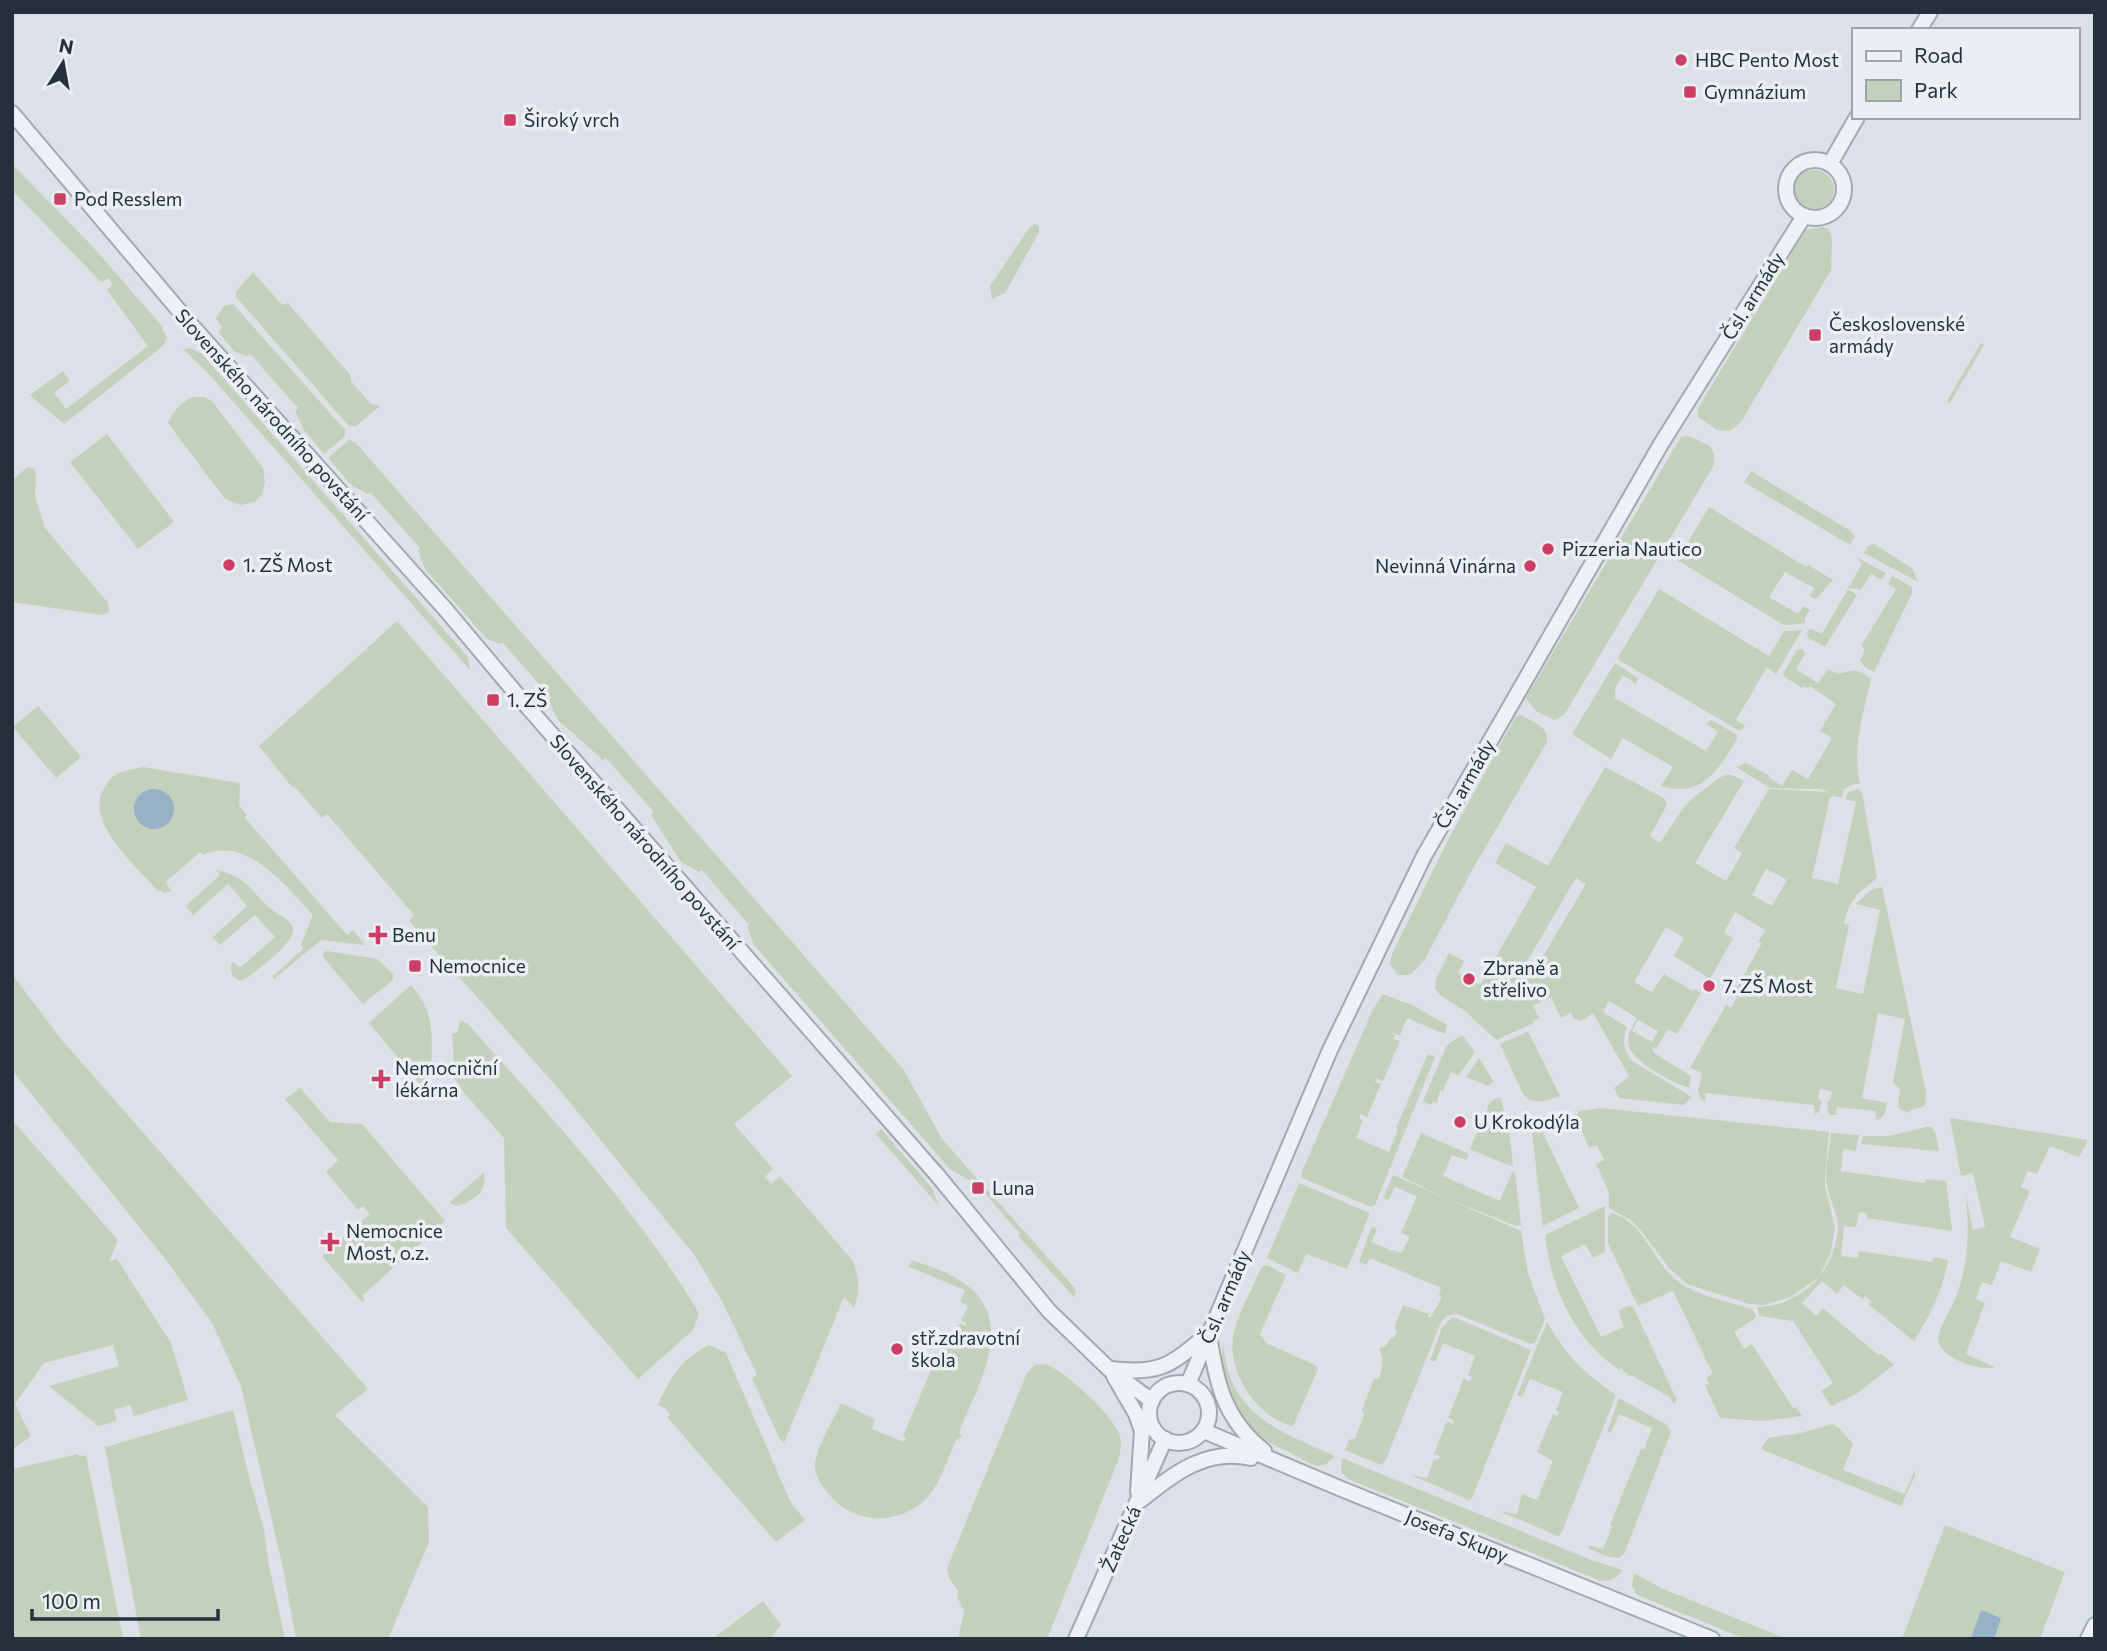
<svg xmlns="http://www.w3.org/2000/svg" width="2107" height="1651" font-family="Commissioner,sans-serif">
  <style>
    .green { fill: #c4d0bc; fill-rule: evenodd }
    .water { fill: #96b3c6 }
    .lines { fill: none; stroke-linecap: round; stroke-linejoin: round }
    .tertiary-casing { stroke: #a1a8b0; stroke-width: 18 }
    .tertiary { stroke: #eef1f4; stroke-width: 14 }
    .poi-dot { fill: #cc3f65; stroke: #eaeff4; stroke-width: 2.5 }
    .labels { text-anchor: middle; stroke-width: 7; stroke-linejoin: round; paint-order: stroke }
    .poi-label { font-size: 19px; fill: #26303c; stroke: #eaeff4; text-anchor: start }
    .street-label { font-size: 19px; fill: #26303c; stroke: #eaeff4 }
  </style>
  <rect width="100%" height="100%" fill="#dbe1e6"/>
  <g class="green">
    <polygon points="12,164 93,247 161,325 167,338 163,346 64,424 30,395 63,371 70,381 54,393 66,409 148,346 107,290 113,285 109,278 101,282 12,190"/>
    <circle cx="1814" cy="190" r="20"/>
    <polygon points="1035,224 1039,226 1039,232 1005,293 992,299 990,286 1030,227"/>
    <polygon points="1823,227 1829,229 1832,239 1831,270 1741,422 1730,431 1717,430 1698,417 1698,408 1806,230"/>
    <polygon points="253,272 282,305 288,303 351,376 351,381 371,404 380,406 356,426 349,426 236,297 236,292"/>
    <polygon points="233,304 345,430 345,436 324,454 304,430 295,411 298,408 250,354 247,356 235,352 218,332 222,328 216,318 224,306"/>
    <polygon points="1981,343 1984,345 1950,403 1947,401"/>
    <polygon points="190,348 202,354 468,657 470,670 206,371 183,349"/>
    <path d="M193 397H204L212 401 263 468 265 483 262 494 255 502 240 505 225 499 168 423C174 410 180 403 193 397Z"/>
    <polygon points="107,434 174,522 138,549 70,462"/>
    <polygon points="1688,436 1710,446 1714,455 1714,465 1564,715 1554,720 1536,711 1526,698 1681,437"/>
    <polygon points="349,440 355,442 904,1070 942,1139 1074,1287 1076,1291 1074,1297 1018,1236 1020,1234 972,1178 969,1180 951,1170 754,945 747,927 749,925 702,870 699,872 681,862 651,815 654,812 606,758 603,760 558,720 549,701 551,698 503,643 500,644 487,639 425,569 418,551 420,548 371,493 368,494 351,485 328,458"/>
    <polygon points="28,467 33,468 36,474 35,496 45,528 108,603 109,612 102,615 12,602 12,480"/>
    <polygon points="1751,471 1849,530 1855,536 1850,545 1744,482"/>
    <polygon points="1709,507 1806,567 1808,565 1833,580 1816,599 1810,596 1814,588 1785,572 1769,597 1798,614 1804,606 1810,610 1805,618 1805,623 1788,625 1782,624 1677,560"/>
    <polygon points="1874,544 1912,568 1918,582 1864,553 1868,546"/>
    <polygon points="1856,557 1886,573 1882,580 1871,574 1861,590 1848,588 1862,564"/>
    <polygon points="1892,576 1912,587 1912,593 1874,672 1866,668 1860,661 1865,649 1861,646 1896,589 1888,584"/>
    <polygon points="1659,589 1769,656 1784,631 1802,630 1776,674 1767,667 1736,720 1745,725 1742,730 1738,730 1617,659"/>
    <polygon points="1848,589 1857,595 1825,647 1808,638 1807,633 1810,628 1822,634"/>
    <path d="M397 621 792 1076 734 1124 773 1169 765 1177 771 1184 780 1176 852 1260C859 1276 861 1291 854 1308L844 1297 784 1443 779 1438 752 1378 757 1375 722 1301 695 1256 559 1089 409 921 414 915 327 814 322 818 294 786 292 787 259 746Z"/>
    <path d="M1803 649 1805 654 1796 669 1818 683 1828 669 1838 674C1855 671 1856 667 1871 679 1863 714 1852 748 1860 784H1854L1844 789 1842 798 1833 796 1830 798 1812 878 1838 884 1856 802 1845 799 1848 792 1858 789 1862 792 1877 878C1857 894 1849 899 1844 924L1849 925 1836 988 1863 994 1880 910 1856 904 1871 890 1882 887 1926 1092 1925 1106 1909 1111V1113L1898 1108 1900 1089 1893 1082 1905 1019 1878 1013 1862 1098 1887 1103C1885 1112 1885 1119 1876 1120L1875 1111 1837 1107 1836 1115H1831L1828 1112 1827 1101H1830L1832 1091 1820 1089 1818 1099 1821 1100 1820 1111 1815 1114 1814 1105 1706 1093 1705 1101 1701 1100 1698 1090 1702 1073 1690 1068 1726 1005 1731 1008 1737 997 1733 994 1762 943 1758 942 1765 930 1735 912 1724 932 1733 938 1710 979 1674 956 1684 938 1666 927 1634 982 1652 992 1664 974 1693 991 1694 989 1701 993 1677 1034 1668 1029 1656 1049 1652 1047 1654 1053 1691 1076 1689 1088C1673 1083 1630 1061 1628 1043 1627 1034 1633 1026 1637 1018L1609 1001 1603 1012 1627 1027C1622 1040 1623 1050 1632 1061L1687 1094 1691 1097 1684 1105 1619 1098 1614 1088 1629 1076 1593 1013 1581 1021 1574 1019 1571 1013 1561 1018 1551 997 1533 1006 1539 1018 1533 1021 1534 1023 1496 1040 1465 1011 1440 995 1435 988 1436 979 1449 953 1464 961 1458 973 1480 985 1536 887 1495 863 1506 843 1548 866 1605 767 1664 798 1667 805 1650 836 1660 843C1676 820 1682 804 1706 788 1722 777 1724 769 1744 781L1695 863 1726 881 1742 853 1734 848 1769 789 1827 792 1821 789 1770 788 1736 767 1746 763 1770 776 1769 778 1782 786 1792 770 1808 779 1832 738 1820 731 1836 704 1810 686 1808 688 1804 686 1802 688 1785 677 1783 674 1797 650ZM1766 869 1787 880 1772 906 1752 895ZM1576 878 1586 884 1531 976 1522 970ZM1638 1020 1658 1031 1652 1042 1632 1031Z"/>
    <path d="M1615 663 1638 678 1636 684 1623 675 1615 688V698L1706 751 1718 732 1707 724 1711 720 1736 734 1737 739C1718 770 1703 798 1661 786L1673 767 1623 738 1611 759 1572 734Z"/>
    <polygon points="38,706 81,757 56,778 13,727"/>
    <path d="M1521 715C1533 722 1549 726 1547 742L1471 872 1424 961 1410 975H1398L1390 964 1392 954 1448 840 1516 716Z"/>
    <path d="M143 767 240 783 239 805 247 815 245 818 347 935 353 930 365 945 321 940 274 979 272 977 303 949 301 944 313 915C287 888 247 834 203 855L200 852 166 882 171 891 165 893 157 890C137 867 85 823 103 790 107 784 110 777 117 774 124 770 135 769 143 767ZM154 789 165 792 170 797 158 829 147 828 141 794Z"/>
    <path d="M216 870C225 872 233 874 241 880 253 888 261 902 272 910 279 915 290 919 293 928 297 941 253 975 241 981L233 977 230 967 233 962 240 968 275 937 255 915 220 945 213 937 247 906 228 884 193 915 186 906 220 875Z"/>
    <polygon points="327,951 377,959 393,974 393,980 363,1004 323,957 323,953"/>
    <polygon points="12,974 61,1039 368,1389 335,1415 428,1507 429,1542 388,1639 296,1639 283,1568 241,1386 212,1323 163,1256 12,1070"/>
    <path d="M411 985C438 1016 430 1037 432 1076L420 1084 369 1023Z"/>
    <polygon points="1383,994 1412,1005 1447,1025 1445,1034 1407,1018 1400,1035 1391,1033 1395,1035 1393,1039 1400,1041 1383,1081 1376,1078 1375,1082 1381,1084 1367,1117 1361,1114 1359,1118 1363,1120 1356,1138 1389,1152 1398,1130 1396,1128 1428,1054 1435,1057 1375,1205 1371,1207 1302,1178 1301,1174 1373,1009"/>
    <path d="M460 1021 467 1023C549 1115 635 1207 699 1313L693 1330 638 1379 506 1228 504 1138 465 1094 455 1079 452 1034 457 1033Z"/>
    <path d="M1527 1032 1529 1033 1560 1096C1547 1100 1533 1107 1523 1094L1500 1044Z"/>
    <polygon points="1462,1035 1475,1052 1459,1075 1451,1072 1443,1091 1440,1090 1437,1103 1433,1102 1431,1105 1423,1101 1447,1045"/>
    <polygon points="1479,1058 1494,1082 1488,1086 1466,1077"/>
    <polygon points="300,1088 330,1122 362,1124 445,1221 362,1296 365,1300 362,1302 322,1256 370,1214 363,1206 358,1210 326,1172 338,1160 285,1099"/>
    <polygon points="1497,1098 1501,1098 1509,1132 1513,1165 1510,1166 1470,1149 1490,1102"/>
    <polygon points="1600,1108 1829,1132 1825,1175 1825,1187 1835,1228 1831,1252 1819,1277 1791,1297 1764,1305 1749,1304 1687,1284 1669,1268 1642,1232 1632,1221 1609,1208 1609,1192 1596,1164 1604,1160 1597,1145 1589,1148 1576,1116 1579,1111"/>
    <polygon points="1564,1118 1572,1126 1571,1131 1567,1133 1561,1121 1542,1131 1579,1208 1543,1226 1532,1133"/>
    <path d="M1950 1118 2088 1140 2079 1157 2050 1146 2037 1174 2028 1171 2021 1187 2030 1191 2010 1237 2040 1249 2031 1272 2001 1261 1992 1285 1982 1282 1976 1299 1985 1303 1966 1354 1995 1367C1980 1372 1938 1358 1938 1338 1938 1330 1951 1309 1955 1299 1969 1265 1970 1228 1965 1192L1973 1230 1985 1227 1973 1173 1961 1176Z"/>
    <polygon points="13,1121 118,1240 109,1261 117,1259 171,1343 188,1400 134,1416 130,1405 114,1410 117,1421 98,1426 49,1386 119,1366 113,1345 44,1363 15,1404 31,1436 12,1450"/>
    <polygon points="1926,1127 1931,1127 1935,1132 1939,1151 1861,1144 1863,1136 1889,1136"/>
    <polygon points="881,1129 932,1188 939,1206 876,1134"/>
    <polygon points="1421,1133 1469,1154 1466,1160 1452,1155 1443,1176 1500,1201 1512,1172 1515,1173 1521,1225 1516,1226 1448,1199 1402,1177"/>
    <path d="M1831 1133 1859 1135 1856 1151 1843 1149 1841 1171 1925 1183 1926 1179 1946 1181 1952 1231 1866 1218 1867 1213 1859 1212 1856 1227 1844 1226 1841 1256 1858 1258 1859 1251 1932 1262 1934 1257 1948 1260C1943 1290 1930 1316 1914 1341L1869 1305 1871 1301 1865 1296 1862 1299 1844 1285 1837 1294 1822 1281 1802 1303 1816 1316 1823 1308 1878 1355 1880 1353 1894 1365 1856 1394 1831 1406 1821 1391 1833 1383 1793 1321 1759 1316 1757 1307C1801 1306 1835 1272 1838 1228 1838 1214 1830 1200 1827 1186 1824 1170 1830 1149 1831 1133Z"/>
    <path d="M484 1172C488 1192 473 1202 456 1206L449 1203Z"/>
    <path d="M1393 1175 1521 1231 1528 1274 1545 1319 1536 1342 1531 1344 1457 1314 1447 1316 1441 1322 1385 1462 1381 1465 1345 1450 1349 1440 1355 1438 1364 1415 1362 1410 1374 1379 1379 1378C1383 1367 1384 1359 1379 1348L1386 1346 1391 1337 1394 1338 1397 1330 1394 1328 1403 1305 1429 1314 1428 1317 1430 1318 1442 1298 1439 1295 1441 1288 1370 1258 1366 1265 1359 1262 1372 1226 1377 1229 1371 1242 1392 1251 1394 1250 1402 1253 1410 1236 1401 1233 1417 1196 1395 1187 1389 1200 1383 1198Z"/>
    <polygon points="1299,1183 1370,1213 1347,1269 1306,1254 1298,1273 1267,1258"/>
    <path d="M1605 1206V1252L1593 1258 1585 1244 1561 1256 1601 1337 1624 1327 1618 1311 1628 1306 1633 1307 1677 1400 1675 1403 1671 1401V1398L1631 1375 1629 1376 1621 1368 1619 1370C1574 1338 1551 1289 1545 1235Z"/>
    <path d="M1611 1213C1643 1221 1652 1259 1675 1279 1695 1296 1727 1301 1752 1309L1757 1317 1734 1332 1744 1349 1752 1344 1793 1408 1796 1407 1802 1416 1761 1421 1720 1418 1705 1385 1709 1384 1706 1378 1713 1374 1673 1291 1638 1306 1608 1243V1216Z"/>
    <path d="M912 1260C925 1265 940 1269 952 1276 1023 1312 980 1380 959 1432L962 1436 956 1440C946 1462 939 1490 919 1505 889 1527 849 1521 827 1492 821 1484 814 1474 815 1463 817 1446 834 1419 841 1403L875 1419 872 1429 904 1442 906 1438 903 1436 946 1335 954 1338 960 1323 965 1326 967 1323 961 1321 968 1306 960 1302 965 1290 909 1267Z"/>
    <path d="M1267 1265 1286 1275 1260 1334 1266 1343 1315 1365 1318 1369 1293 1426C1256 1418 1225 1370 1234 1332 1240 1310 1253 1287 1262 1266Z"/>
    <polygon points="1451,1318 1456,1318 1531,1350 1472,1498 1469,1500 1411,1475 1427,1478 1434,1459 1438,1460 1440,1456 1434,1454 1447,1421 1453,1424 1454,1420 1448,1418 1464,1378 1470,1381 1472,1377 1468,1376 1475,1356 1443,1343 1435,1362 1430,1360 1442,1328"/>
    <path d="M1547 1322C1567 1357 1583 1372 1616 1395L1561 1534 1558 1536 1499 1511 1517 1514 1522 1494 1537 1500 1553 1461 1537 1452 1553 1414 1557 1416 1559 1412 1556 1410 1563 1392 1530 1379 1522 1397 1517 1395Z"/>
    <path d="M1223 1341C1228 1414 1276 1430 1335 1456L1325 1465 1316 1466 1258 1437 1243 1424 1220 1377Z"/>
    <path d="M709 1345 726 1353 786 1492 792 1504 805 1520 776 1542 667 1417 670 1415 666 1409 658 1405C671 1376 680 1360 709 1345Z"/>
    <path d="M1045 1364C1065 1371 1108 1411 1118 1431 1122 1438 1121 1450 1119 1458L1047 1639H958L964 1612 957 1596 958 1591 949 1578 947 1568 1027 1373 1035 1365Z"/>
    <polygon points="1619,1398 1667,1425 1671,1432 1624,1554 1619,1558 1610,1557 1589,1549 1588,1545 1603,1549 1612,1527 1610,1525 1641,1449 1644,1450 1652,1428 1619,1414 1611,1433 1607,1431"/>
    <polygon points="233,1410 249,1477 264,1529 269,1566 285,1639 141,1639 105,1447"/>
    <polygon points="1832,1424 1838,1427 1853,1444 1843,1470 1904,1494 1915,1470 1915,1476 1901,1506 1761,1449 1768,1438 1801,1433"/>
    <polygon points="78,1454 79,1457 86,1455 123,1639 12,1639 12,1469"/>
    <path d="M1342 1458 1594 1561 1623 1570C1617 1578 1609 1583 1599 1580L1348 1479 1341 1472Z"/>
    <polygon points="1945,1525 2065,1572 2040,1639 1902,1639"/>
    <polygon points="1634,1573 1661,1588 1787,1639 1745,1639 1637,1595 1632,1585"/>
    <polygon points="763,1601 781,1625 770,1639 712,1639"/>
  </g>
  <g class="water">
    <circle cx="154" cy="809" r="20"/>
    <polygon points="1981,1610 2001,1618 1994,1639 1971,1639"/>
  </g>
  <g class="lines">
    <defs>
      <g id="tertiary">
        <polyline points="1919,30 1930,12"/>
        <polyline points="12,113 193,327 446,610 525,704 938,1176 1049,1311 1109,1369 1152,1401"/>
        <circle cx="1815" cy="189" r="29"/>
        <polyline points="1830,164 1857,117"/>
        <path d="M1209 1334C1216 1383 1224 1419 1264 1451"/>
        <path d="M1110 1369C1162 1375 1170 1365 1208 1334"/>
        <polyline points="1114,1376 1136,1414 1142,1431 1138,1492"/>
        <circle cx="1179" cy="1413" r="30"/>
        <polyline points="1188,1384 1330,1050 1424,856 1661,444 1804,216"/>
        <polyline points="1204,1431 1344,1490 1712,1639"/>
        <path d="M1141 1500C1175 1473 1206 1448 1251 1458"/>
        <polyline points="1076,1639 1165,1439"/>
        <polyline points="2088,1639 2095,1625"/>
      </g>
    </defs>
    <use href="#tertiary" class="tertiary-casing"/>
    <use href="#tertiary" class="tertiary"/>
  </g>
  <g class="poi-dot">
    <circle cx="1681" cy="60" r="7"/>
    <rect x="1683" y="85" width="14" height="14" rx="3.5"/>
    <rect x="503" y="113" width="14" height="14" rx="3.5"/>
    <rect x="53" y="192" width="14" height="14" rx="3.5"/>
    <rect x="1808" y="328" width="14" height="14" rx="3.5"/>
    <circle cx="1548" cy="549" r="7"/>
    <circle cx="229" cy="565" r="7"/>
    <circle cx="1530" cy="566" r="7"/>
    <rect x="486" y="693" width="14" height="14" rx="3.5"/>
    <path d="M374.5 924.5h7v7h7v7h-7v7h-7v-7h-7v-7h7z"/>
    <rect x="408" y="959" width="14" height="14" rx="3.5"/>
    <circle cx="1469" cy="979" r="7"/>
    <circle cx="1709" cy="986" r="7"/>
    <path d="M377.5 1068.5h7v7h7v7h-7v7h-7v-7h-7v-7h7z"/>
    <circle cx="1460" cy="1122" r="7"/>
    <rect x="971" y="1181" width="14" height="14" rx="3.5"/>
    <path d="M326.5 1231.5h7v7h7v7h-7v7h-7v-7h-7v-7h7z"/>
    <circle cx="897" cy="1349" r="7"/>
  </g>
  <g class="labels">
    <g class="poi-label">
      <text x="1695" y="67">HBC Pento Most</text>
      <text x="1704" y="99">Gymnázium</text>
      <text x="524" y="127">Široký vrch</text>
      <text x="74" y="206">Pod Resslem</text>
      <text x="1829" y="331">Československé<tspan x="1829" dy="22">armády</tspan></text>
      <text x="1562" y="556">Pizzeria Nautico</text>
      <text x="243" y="572">1. ZŠ Most</text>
      <text x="1516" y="573" text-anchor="end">Nevinná Vinárna</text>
      <text x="507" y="707">1. ZŠ</text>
      <text x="392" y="942">Benu</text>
      <text x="429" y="973">Nemocnice</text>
      <text x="1483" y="975">Zbraně a<tspan x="1483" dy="22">střelivo</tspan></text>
      <text x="1723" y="993">7. ZŠ Most</text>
      <text x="395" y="1075">Nemocniční<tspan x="395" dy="22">lékárna</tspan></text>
      <text x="1474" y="1129">U Krokodýla</text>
      <text x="992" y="1195">Luna</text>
      <text x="346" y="1238">Nemocnice<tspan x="346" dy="22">Most, o.z.</tspan></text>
      <text x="911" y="1345">stř.zdravotní<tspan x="911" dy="22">škola</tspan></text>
    </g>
    <g class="street-label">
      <text transform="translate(1753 296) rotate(-58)" y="7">Čsl. armády</text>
      <text transform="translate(272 415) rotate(48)" y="7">Slovenského národního povstání</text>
      <text transform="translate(1465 784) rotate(-60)" y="7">Čsl. armády</text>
      <text transform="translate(645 842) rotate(49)" y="7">Slovenského národního povstání</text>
      <text transform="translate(1225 1297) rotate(-67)" y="7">Čsl. armády</text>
      <text transform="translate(1457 1536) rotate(22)" y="7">Josefa Skupy</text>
      <text transform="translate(1121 1539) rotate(-66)" y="7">Žatecká</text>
    </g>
  </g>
  <rect width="2107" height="1651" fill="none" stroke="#26303c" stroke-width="28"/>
  <rect x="1852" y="28" width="228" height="91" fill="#eaeff4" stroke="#9ca3aa" stroke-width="2"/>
  <rect x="1866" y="51" width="35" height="10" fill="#eef1f4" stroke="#9ca3aa" stroke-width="2"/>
  <text x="1914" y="63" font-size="21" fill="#26303c">Road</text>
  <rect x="1866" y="80" width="35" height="21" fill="#c4d0bc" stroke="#9ca3aa" stroke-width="2"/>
  <text x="1914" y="98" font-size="21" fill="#26303c">Park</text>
  <g transform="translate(63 63) rotate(11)" stroke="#eaeff4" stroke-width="5" paint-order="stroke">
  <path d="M0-5L12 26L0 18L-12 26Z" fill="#26303c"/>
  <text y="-10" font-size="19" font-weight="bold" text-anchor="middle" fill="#26303c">N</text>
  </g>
  <path d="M32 1609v10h186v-10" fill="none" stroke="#26303c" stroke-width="3.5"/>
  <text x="42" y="1609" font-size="21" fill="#26303c" stroke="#eaeff4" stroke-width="5" paint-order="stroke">100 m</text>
</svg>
